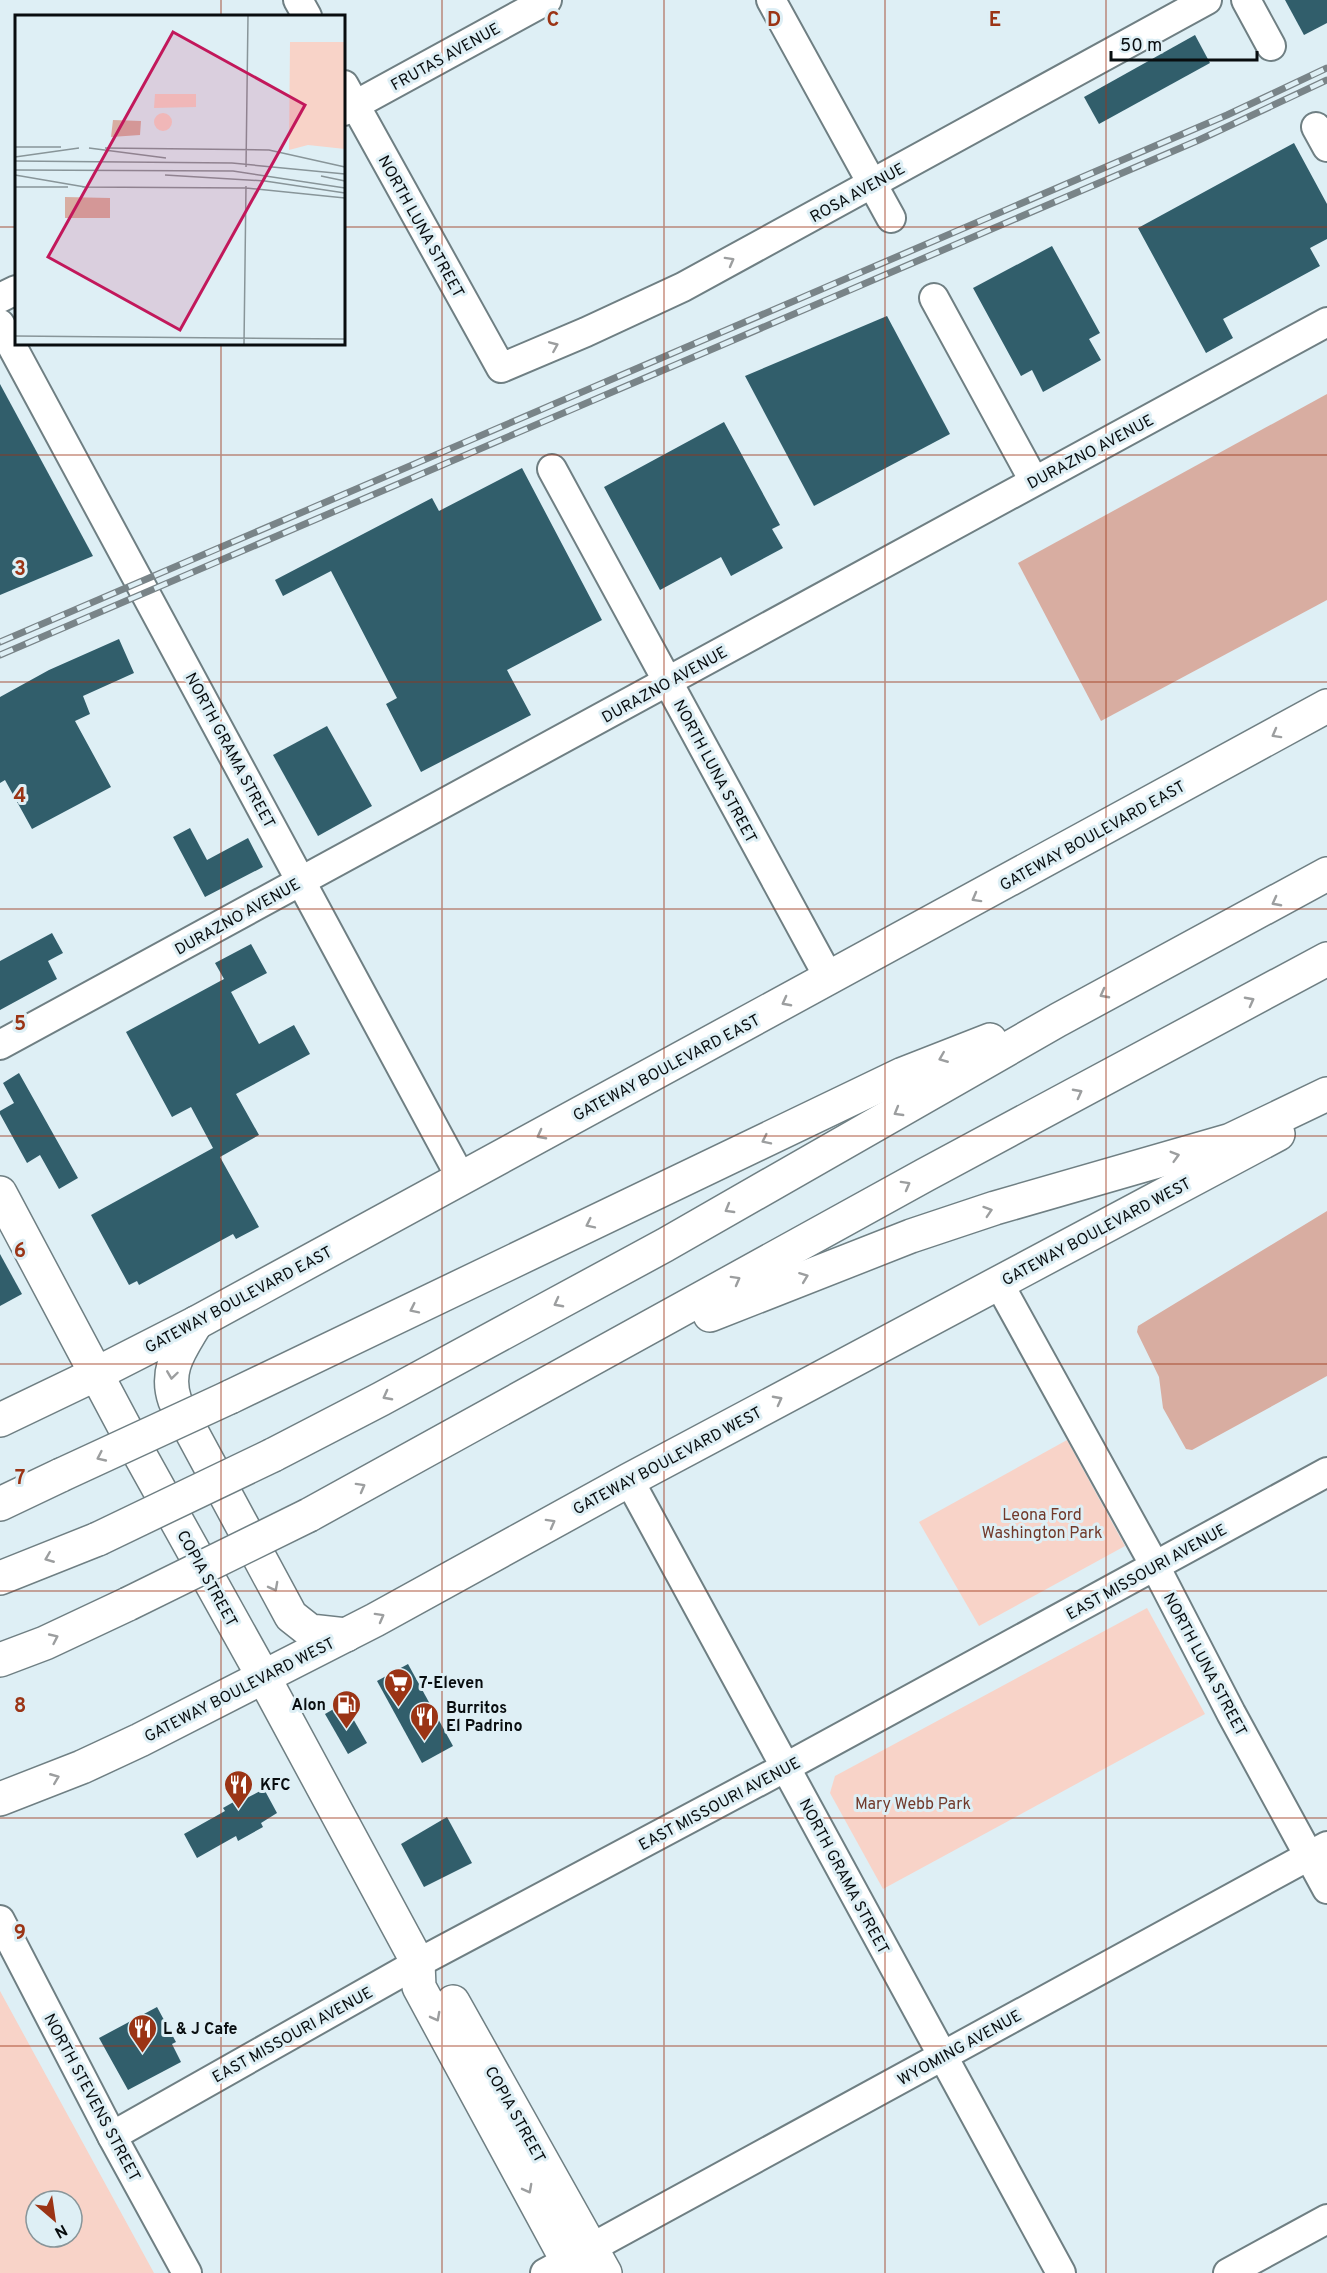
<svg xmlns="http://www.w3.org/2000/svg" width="1327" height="2273" font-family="Overpass,sans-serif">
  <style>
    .green { fill: #f8d3c8; fill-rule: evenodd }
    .water { fill: #d8ada1 }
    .building { fill: #315e6b }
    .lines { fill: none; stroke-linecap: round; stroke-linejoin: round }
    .minor-casing { stroke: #6f7f83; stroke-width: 32 }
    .major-casing { stroke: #6f7f83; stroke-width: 36 }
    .highway-casing { stroke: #6f7f83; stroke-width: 36 }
    .minor { stroke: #fff; stroke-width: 28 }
    .major { stroke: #fff; stroke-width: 33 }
    .highway { stroke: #fff; stroke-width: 33 }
    .rail-casing { stroke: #798488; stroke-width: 7 }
    .rail { stroke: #deeff5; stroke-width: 4.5; stroke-dasharray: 14; stroke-linecap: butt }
    .highway-bridge-casing { stroke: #6f7f83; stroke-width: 36; stroke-linecap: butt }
    .highway-bridge { stroke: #fff; stroke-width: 33 }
    .oneway { stroke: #9c9e9f }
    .grid { fill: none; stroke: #9b3415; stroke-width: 1.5; stroke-opacity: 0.55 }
    .labels { text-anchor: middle; stroke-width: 6; stroke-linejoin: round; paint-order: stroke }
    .street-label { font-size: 16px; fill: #080d0f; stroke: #deeff5 }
    .park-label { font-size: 16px; fill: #71392a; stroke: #deeff5 }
    .poi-label { font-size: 16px; font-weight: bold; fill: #080d0f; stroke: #deeff5; text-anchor: start }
    .inset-road { fill: none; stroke: #889599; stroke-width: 1.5 }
    .view { fill: #c2185b; fill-opacity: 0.15; stroke: #c2185b; stroke-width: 3 }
    .inset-edge { fill: none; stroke: #080d0f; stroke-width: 3 }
    .grid-label { font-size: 20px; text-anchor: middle; font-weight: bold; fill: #9b3415; stroke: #deeff5; stroke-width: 6; stroke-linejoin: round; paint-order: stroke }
  </style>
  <rect width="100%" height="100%" fill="#deeff5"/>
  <g class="green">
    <polygon points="1067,1440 1125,1546 979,1626 919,1522"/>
    <polygon points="1147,1608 1205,1714 883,1889 830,1793 835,1776"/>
    <path d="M0 1991 154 2273H0ZM36 2201H72V2237H36Z"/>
  </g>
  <g class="water">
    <polygon points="1327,394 1327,600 1101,721 1018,563"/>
    <polygon points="1327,1211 1327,1376 1192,1450 1186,1449 1163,1408 1159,1377 1137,1332 1138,1326"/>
  </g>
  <g class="building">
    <polygon points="1285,0 1327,0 1327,23 1304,35"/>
    <polygon points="1195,35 1210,63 1099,124 1084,97"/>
    <polygon points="1294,143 1327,204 1327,239 1310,248 1320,266 1223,319 1233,338 1206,353 1138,228"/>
    <polygon points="1052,246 1100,333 1089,339 1101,360 1043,392 1032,370 1021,376 973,288"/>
    <polygon points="887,316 950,434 814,506 745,376"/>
    <polygon points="0,384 93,556 0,595"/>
    <polygon points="724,422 780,525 772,529 783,548 731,576 721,557 660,590 604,487"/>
    <polygon points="522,468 602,620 507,670 531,715 421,772 386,704 397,698 331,571 283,596 275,580 432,498 439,511"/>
    <polygon points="119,639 134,673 83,696 90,714 75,721 111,787 32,829 5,780 0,783 0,697 49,670"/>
    <polygon points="327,726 372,806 318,836 273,755"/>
    <polygon points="190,828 207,860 248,838 263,867 205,897 173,837"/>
    <polygon points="52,933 63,953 48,961 57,979 0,1010 0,961"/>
    <polygon points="251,944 267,973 231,992 259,1044 294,1025 310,1054 236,1094 259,1135 220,1157 259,1227 236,1239 233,1234 139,1285 137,1281 129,1285 91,1215 213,1148 191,1107 172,1117 126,1032 224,979 215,963"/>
    <polygon points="19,1073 78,1178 59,1189 40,1155 27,1163 0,1114 0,1111 14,1103 3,1083"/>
    <polygon points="0,1254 22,1294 0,1306"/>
    <polygon points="408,1664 453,1746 422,1763 377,1681"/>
    <polygon points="344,1703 367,1743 348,1754 325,1714"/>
    <polygon points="264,1789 277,1813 261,1823 263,1827 238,1841 236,1836 197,1858 184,1834 225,1811 223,1808 237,1800 239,1802"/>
    <polygon points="447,1817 472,1863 424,1887 401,1844"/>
    <polygon points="157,2007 176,2042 172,2044 181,2062 128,2090 99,2038"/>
  </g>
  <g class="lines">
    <defs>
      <g id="minor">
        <polyline points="298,0 307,16"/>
        <polyline points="771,0 891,218"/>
        <polyline points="1246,0 1271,46"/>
        <polyline points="344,85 501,368 586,332 683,287 1207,0"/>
        <polyline points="344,111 547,0"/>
        <polyline points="1316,127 1327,147"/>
        <polyline points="0,298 16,290"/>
        <polyline points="934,298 1034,481"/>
        <polyline points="0,324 461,1178"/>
        <polyline points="552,469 829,978"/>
        <polyline points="0,1045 1327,322"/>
        <polyline points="998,1282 1155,1566 1231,1713 1327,1889"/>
        <polyline points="629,1480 1061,2273"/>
        <polyline points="0,1920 112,2136 187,2273"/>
        <polyline points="112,2136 418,1963 786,1767 1327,1472"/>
        <polyline points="591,2248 1327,1846"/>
        <polyline points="545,2273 567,2261"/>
        <polyline points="1228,2273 1327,2219"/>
      </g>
      <g id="major">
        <polyline points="0,1193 125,1428 263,1676 418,1963 419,1987 574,2273"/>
        <path d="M196 1323C181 1349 164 1369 175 1401L291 1616 310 1631 346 1635"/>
        <polyline points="0,1420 96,1374 196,1323 1327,706"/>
        <polyline points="0,1799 82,1767 140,1740 375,1620 629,1480 1278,1134"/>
        <polyline points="453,2002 605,2273"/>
      </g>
      <g id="highway">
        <polyline points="710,1315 911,1236 995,1208 1231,1140 1327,1094"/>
        <polyline points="230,1397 903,1074 990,1040"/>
        <polyline points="273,1455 381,1399 665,1245 1058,1020 1327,874"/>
        <polyline points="0,1504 61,1475"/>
        <polyline points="309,1515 925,1175 1327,959"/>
        <polyline points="0,1578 98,1539"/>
        <polyline points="0,1660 45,1643 128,1604"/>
      </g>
    </defs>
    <use href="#minor" class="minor-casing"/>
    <use href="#major" class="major-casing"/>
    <use href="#highway" class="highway-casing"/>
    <use href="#minor" class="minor"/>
    <use href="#major" class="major"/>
    <use href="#highway" class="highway"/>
    <defs>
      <g id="rail">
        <polyline points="0,642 1227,115 1327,68"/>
        <polyline points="0,655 1199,140 1327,80"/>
      </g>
    </defs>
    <use href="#rail" class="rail-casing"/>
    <use href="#rail" class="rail"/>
    <defs>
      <g id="highway-bridge">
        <polyline points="61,1475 230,1397"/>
        <polyline points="98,1539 273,1455"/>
        <polyline points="128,1604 309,1515"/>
      </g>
    </defs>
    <use href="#highway-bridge" class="highway-bridge-casing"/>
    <use href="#highway-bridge" class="highway-bridge"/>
  </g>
  <defs><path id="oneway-chevron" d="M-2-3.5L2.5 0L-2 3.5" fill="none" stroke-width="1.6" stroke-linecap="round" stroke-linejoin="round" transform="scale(1.5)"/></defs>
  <g class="oneway">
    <use href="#oneway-chevron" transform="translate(730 261) rotate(-29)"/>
    <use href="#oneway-chevron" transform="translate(554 346) rotate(-23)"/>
    <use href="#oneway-chevron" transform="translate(1276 734) rotate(151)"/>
    <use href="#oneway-chevron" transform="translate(976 898) rotate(151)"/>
    <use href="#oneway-chevron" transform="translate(1276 902) rotate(152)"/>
    <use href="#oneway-chevron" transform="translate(1104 994) rotate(152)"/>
    <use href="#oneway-chevron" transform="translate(1250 1001) rotate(-28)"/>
    <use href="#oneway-chevron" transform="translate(786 1002) rotate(152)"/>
    <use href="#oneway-chevron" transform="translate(943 1058) rotate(158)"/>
    <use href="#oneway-chevron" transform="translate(1078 1093) rotate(-28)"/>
    <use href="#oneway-chevron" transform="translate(898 1112) rotate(150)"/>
    <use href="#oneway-chevron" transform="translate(541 1135) rotate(152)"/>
    <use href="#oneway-chevron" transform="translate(766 1140) rotate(154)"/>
    <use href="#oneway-chevron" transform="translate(1175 1156) rotate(-16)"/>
    <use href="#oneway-chevron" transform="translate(906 1185) rotate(-29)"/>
    <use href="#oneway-chevron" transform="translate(729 1209) rotate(150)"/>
    <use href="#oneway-chevron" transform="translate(988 1211) rotate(-18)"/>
    <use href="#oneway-chevron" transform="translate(590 1224) rotate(154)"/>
    <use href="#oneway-chevron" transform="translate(804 1277) rotate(-21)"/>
    <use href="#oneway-chevron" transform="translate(736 1280) rotate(-29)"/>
    <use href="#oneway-chevron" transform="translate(558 1303) rotate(152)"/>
    <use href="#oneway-chevron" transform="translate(414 1309) rotate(154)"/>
    <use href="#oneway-chevron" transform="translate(172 1375) rotate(98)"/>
    <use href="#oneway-chevron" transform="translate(387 1396) rotate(152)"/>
    <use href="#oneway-chevron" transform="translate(778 1400) rotate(-28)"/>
    <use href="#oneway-chevron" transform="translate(101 1457) rotate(155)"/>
    <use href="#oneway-chevron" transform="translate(361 1487) rotate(-29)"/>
    <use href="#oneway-chevron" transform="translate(551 1523) rotate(-29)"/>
    <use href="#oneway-chevron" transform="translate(49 1558) rotate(158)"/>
    <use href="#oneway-chevron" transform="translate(274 1587) rotate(62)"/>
    <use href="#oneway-chevron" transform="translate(380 1617) rotate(-29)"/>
    <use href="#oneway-chevron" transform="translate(54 1638) rotate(-25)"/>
    <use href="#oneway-chevron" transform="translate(55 1778) rotate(-22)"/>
    <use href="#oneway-chevron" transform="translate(436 2017) rotate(62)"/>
    <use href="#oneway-chevron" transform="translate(528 2189) rotate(62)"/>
  </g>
  <path class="grid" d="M221 0V16M442 0V2273M664 0V2273M885 0V2273M1106 0V2273M0 227H16M344 227H1327M221 344V2273M0 455H1327M0 682H1327M0 909H1327M0 1136H1327M0 1364H1327M0 1591H1327M0 1818H1327M0 2046H1327"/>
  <defs>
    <symbol id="supermarket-pin" viewBox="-11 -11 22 30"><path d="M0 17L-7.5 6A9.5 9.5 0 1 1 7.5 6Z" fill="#9b3415" stroke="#deeff5"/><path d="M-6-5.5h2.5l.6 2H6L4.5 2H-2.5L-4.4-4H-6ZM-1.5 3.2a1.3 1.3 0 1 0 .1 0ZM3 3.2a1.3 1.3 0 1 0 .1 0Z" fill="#fff"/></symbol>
    <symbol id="fuel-pin" viewBox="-11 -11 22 30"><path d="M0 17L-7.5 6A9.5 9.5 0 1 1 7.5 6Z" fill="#9b3415" stroke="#deeff5"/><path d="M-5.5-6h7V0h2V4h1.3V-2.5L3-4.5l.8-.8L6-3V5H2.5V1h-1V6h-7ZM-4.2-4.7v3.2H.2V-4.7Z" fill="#fff"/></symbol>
    <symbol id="restaurant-pin" viewBox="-11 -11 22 30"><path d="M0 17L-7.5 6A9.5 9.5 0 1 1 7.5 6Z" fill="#9b3415" stroke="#deeff5"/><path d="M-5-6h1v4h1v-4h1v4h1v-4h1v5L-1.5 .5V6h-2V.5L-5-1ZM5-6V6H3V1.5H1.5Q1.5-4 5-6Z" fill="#fff"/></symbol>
  </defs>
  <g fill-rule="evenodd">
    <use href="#supermarket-pin" x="382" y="1666" width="33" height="45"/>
    <use href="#fuel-pin" x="330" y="1688" width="33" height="45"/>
    <use href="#restaurant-pin" x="408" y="1700" width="33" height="45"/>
    <use href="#restaurant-pin" x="222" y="1768" width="33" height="45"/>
    <use href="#restaurant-pin" x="126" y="2012" width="33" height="45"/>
  </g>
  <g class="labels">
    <g class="street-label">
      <text transform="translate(445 56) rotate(-29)" y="6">FRUTAS AVENUE</text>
      <text transform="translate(857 192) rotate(-29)" y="6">ROSA AVENUE</text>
      <text transform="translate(422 226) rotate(61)" y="6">NORTH LUNA STREET</text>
      <text transform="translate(1090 451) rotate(-28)" y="6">DURAZNO AVENUE</text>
      <text transform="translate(664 684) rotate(-29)" y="6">DURAZNO AVENUE</text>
      <text transform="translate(231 750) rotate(62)" y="6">NORTH GRAMA STREET</text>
      <text transform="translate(716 771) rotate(62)" y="6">NORTH LUNA STREET</text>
      <text transform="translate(1092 835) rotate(-29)" y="6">GATEWAY BOULEVARD EAST</text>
      <text transform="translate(237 916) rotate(-29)" y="6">DURAZNO AVENUE</text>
      <text transform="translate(666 1067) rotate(-28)" y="6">GATEWAY BOULEVARD EAST</text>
      <text transform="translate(1096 1231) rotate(-28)" y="6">GATEWAY BOULEVARD WEST</text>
      <text transform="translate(238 1299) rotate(-28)" y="6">GATEWAY BOULEVARD EAST</text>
      <text transform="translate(667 1460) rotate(-28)" y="6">GATEWAY BOULEVARD WEST</text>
      <text transform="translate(1146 1571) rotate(-29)" y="6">EAST MISSOURI AVENUE</text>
      <text transform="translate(208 1578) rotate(61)" y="6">COPIA STREET</text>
      <text transform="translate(1206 1664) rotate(62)" y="6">NORTH LUNA STREET</text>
      <text transform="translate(239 1689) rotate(-27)" y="6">GATEWAY BOULEVARD WEST</text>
      <text transform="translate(719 1803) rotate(-28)" y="6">EAST MISSOURI AVENUE</text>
      <text transform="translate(845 1876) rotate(62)" y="6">NORTH GRAMA STREET</text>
      <text transform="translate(292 2034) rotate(-29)" y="6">EAST MISSOURI AVENUE</text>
      <text transform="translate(959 2047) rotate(-29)" y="6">WYOMING AVENUE</text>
      <text transform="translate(93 2097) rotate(62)" y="6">NORTH STEVENS STREET</text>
      <text transform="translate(516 2114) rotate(61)" y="6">COPIA STREET</text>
    </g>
    <g class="park-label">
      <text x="1042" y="1520">Leona Ford<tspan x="1042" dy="18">Washington Park</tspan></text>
      <text x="913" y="1809">Mary Webb Park</text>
    </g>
    <g class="poi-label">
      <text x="419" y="1688">7-Eleven</text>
      <text x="326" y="1710" text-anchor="end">Alon</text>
      <text x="446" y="1713">Burritos<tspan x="446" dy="18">El Padrino</tspan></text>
      <text x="260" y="1790">KFC</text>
      <text x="163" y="2034">L &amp; J Cafe</text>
    </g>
  </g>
  <g transform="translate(15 15)">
    <rect width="330" height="330" fill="#deeff5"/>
    <path d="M275 27H330V134L293 130 274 135ZM140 79H181V92L139 93ZM139 107a9 9 0 1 1 18 0a9 9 0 1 1-18 0Z" fill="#f8d3c8"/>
    <path d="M98 105 126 106 125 120 96 122ZM50 182 95 183V203H50Z" fill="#d8ada1"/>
    <path class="inset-road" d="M0 132H46M74 133 151 143M90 133 254 135 330 152M0 142 64 133M0 146 217 148 330 159M231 152 233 1M0 155 218 156 330 173M0 160 70 172M150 160 250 166 330 178M306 161 330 166M0 172H53M67 172 231 173 330 183M0 321 330 324M229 329 231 171"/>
    <path class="view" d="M158 17 290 90 165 315 33 242Z"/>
    <rect width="330" height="330" class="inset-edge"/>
  </g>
  <g class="grid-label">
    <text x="553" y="26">C</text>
    <text x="774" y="26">D</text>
    <text x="995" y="26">E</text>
    <text x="20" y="575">3</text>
    <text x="20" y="802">4</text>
    <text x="20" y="1030">5</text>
    <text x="20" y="1257">6</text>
    <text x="20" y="1484">7</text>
    <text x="20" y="1712">8</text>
    <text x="20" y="1939">9</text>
  </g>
  <g transform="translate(54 2219) rotate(151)"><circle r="28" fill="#deeff5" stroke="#889599" stroke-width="1.5"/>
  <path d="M0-4.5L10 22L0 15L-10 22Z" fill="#9b3415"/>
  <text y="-9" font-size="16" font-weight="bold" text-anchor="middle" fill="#080d0f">N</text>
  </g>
  <path d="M1111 51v9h146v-9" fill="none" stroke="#080d0f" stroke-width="3"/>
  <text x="1120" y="51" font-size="18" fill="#080d0f" stroke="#deeff5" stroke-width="4.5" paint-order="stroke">50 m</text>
</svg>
